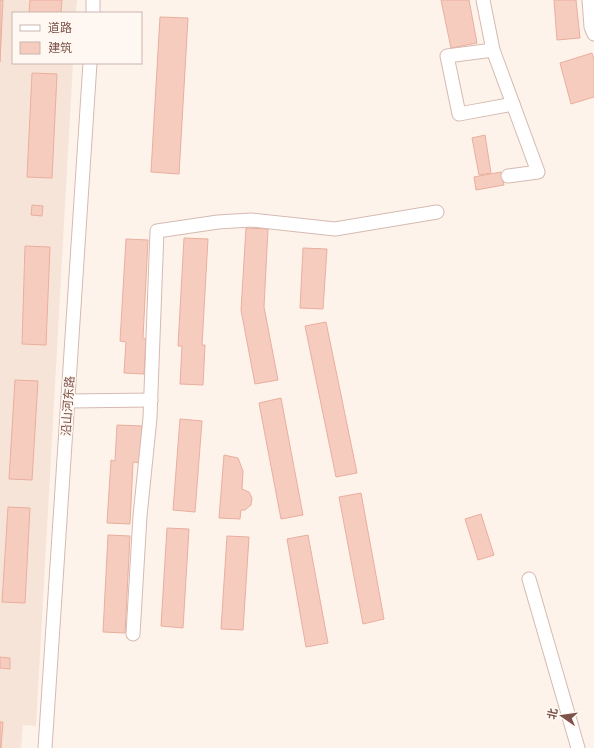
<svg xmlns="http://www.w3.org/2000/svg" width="594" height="748" font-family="'Nunito Sans','Noto Sans SC',sans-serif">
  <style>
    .residential { fill: #f7e4d8 }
    .building { fill: #f6ccbf; stroke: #eaae9e }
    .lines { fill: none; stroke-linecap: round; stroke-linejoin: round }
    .minor-casing { stroke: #d5bab1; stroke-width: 15 }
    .minor { stroke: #fff; stroke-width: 13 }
    .labels { text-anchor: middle; stroke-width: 3; stroke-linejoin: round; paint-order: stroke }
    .street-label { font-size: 12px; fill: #7d534a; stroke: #fff8f2 }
  </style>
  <rect width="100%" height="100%" fill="#fef3ea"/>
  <polygon class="residential" points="0,0 77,0 76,13 13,13 13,63 73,63 36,726 23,725 21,748 0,748"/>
  <g class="building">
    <polygon points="0,0 3,0 0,62"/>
    <polygon points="30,0 62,0 61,13 29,13"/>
    <polygon points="441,0 469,0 477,43 451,48"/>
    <polygon points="554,0 576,0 580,38 557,40"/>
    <polygon points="160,17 188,18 179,174 151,172"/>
    <polygon points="592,53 594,60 594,97 571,104 560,63"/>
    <polygon points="32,73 57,74 52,178 27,177"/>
    <polygon points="485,135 491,173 479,175 472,138"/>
    <polygon points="501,172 504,185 476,190 474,177"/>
    <polygon points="32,205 43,206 42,216 31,215"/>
    <polygon points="246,228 268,229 264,307 278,380 255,384 241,310"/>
    <polygon points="184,238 208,239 202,345 205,345 203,385 180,384 182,346 178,346"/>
    <polygon points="126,239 148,240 143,338 146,339 144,374 124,373 126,342 120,341"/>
    <polygon points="25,246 50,247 46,345 22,344"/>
    <polygon points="303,248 327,249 323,309 300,308"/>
    <polygon points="326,322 357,473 336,477 305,326"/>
    <polygon points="15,380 38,381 32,480 9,479"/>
    <polygon points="281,398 303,515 281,519 259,403"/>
    <polygon points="180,419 202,421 195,512 173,510"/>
    <polygon points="117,425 142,426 140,463 133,462 130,524 107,523 111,460 115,461"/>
    <polygon points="224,455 238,458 243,471 242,489 249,492 252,498 251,505 245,510 241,510 240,519 219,518"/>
    <polygon points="361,493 384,619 363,624 339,497"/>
    <polygon points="8,507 30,508 25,603 2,602"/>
    <polygon points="481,514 494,555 478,560 465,519"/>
    <polygon points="167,528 189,529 183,628 161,626"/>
    <polygon points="108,535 130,536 125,633 103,632"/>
    <polygon points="308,535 328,643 306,647 287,539"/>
    <polygon points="227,536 249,537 243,630 221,629"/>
    <polygon points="0,657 10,658 10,669 0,668"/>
    <polygon points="0,722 3,722 1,748 0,748"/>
  </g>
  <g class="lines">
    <defs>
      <g id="minor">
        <polyline points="483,0 493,50 538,172 508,176"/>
        <polyline points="589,0 591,27 594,34"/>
        <polyline points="93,13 93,0"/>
        <polyline points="493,50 447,56 459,114 513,104"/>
        <polyline points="69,401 151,400"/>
        <polyline points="529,579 578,748"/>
        <polyline points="133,634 140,516 150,418 157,231 218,222 251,220 335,229 437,212"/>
        <polyline points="45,748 90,63"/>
      </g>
    </defs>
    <use href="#minor" class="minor-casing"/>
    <use href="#minor" class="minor"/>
  </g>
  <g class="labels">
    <g class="street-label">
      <text transform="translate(68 406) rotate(-86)" y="4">沿山河东路</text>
    </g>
  </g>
  <rect x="12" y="12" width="130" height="52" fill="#fff8f2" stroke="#cbb6af"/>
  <rect x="20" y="25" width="20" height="6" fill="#ffffff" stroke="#cbb6af"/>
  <text x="48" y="32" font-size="12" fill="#7d534a">道路</text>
  <rect x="20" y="42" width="20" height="12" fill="#f6ccbf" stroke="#cbb6af"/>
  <text x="48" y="52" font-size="12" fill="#7d534a">建筑</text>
  <g transform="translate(562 716) rotate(283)" stroke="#fff8f2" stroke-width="3" paint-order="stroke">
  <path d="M0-3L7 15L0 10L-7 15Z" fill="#7d534a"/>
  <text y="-6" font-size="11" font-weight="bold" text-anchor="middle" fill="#7d534a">北</text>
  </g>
</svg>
